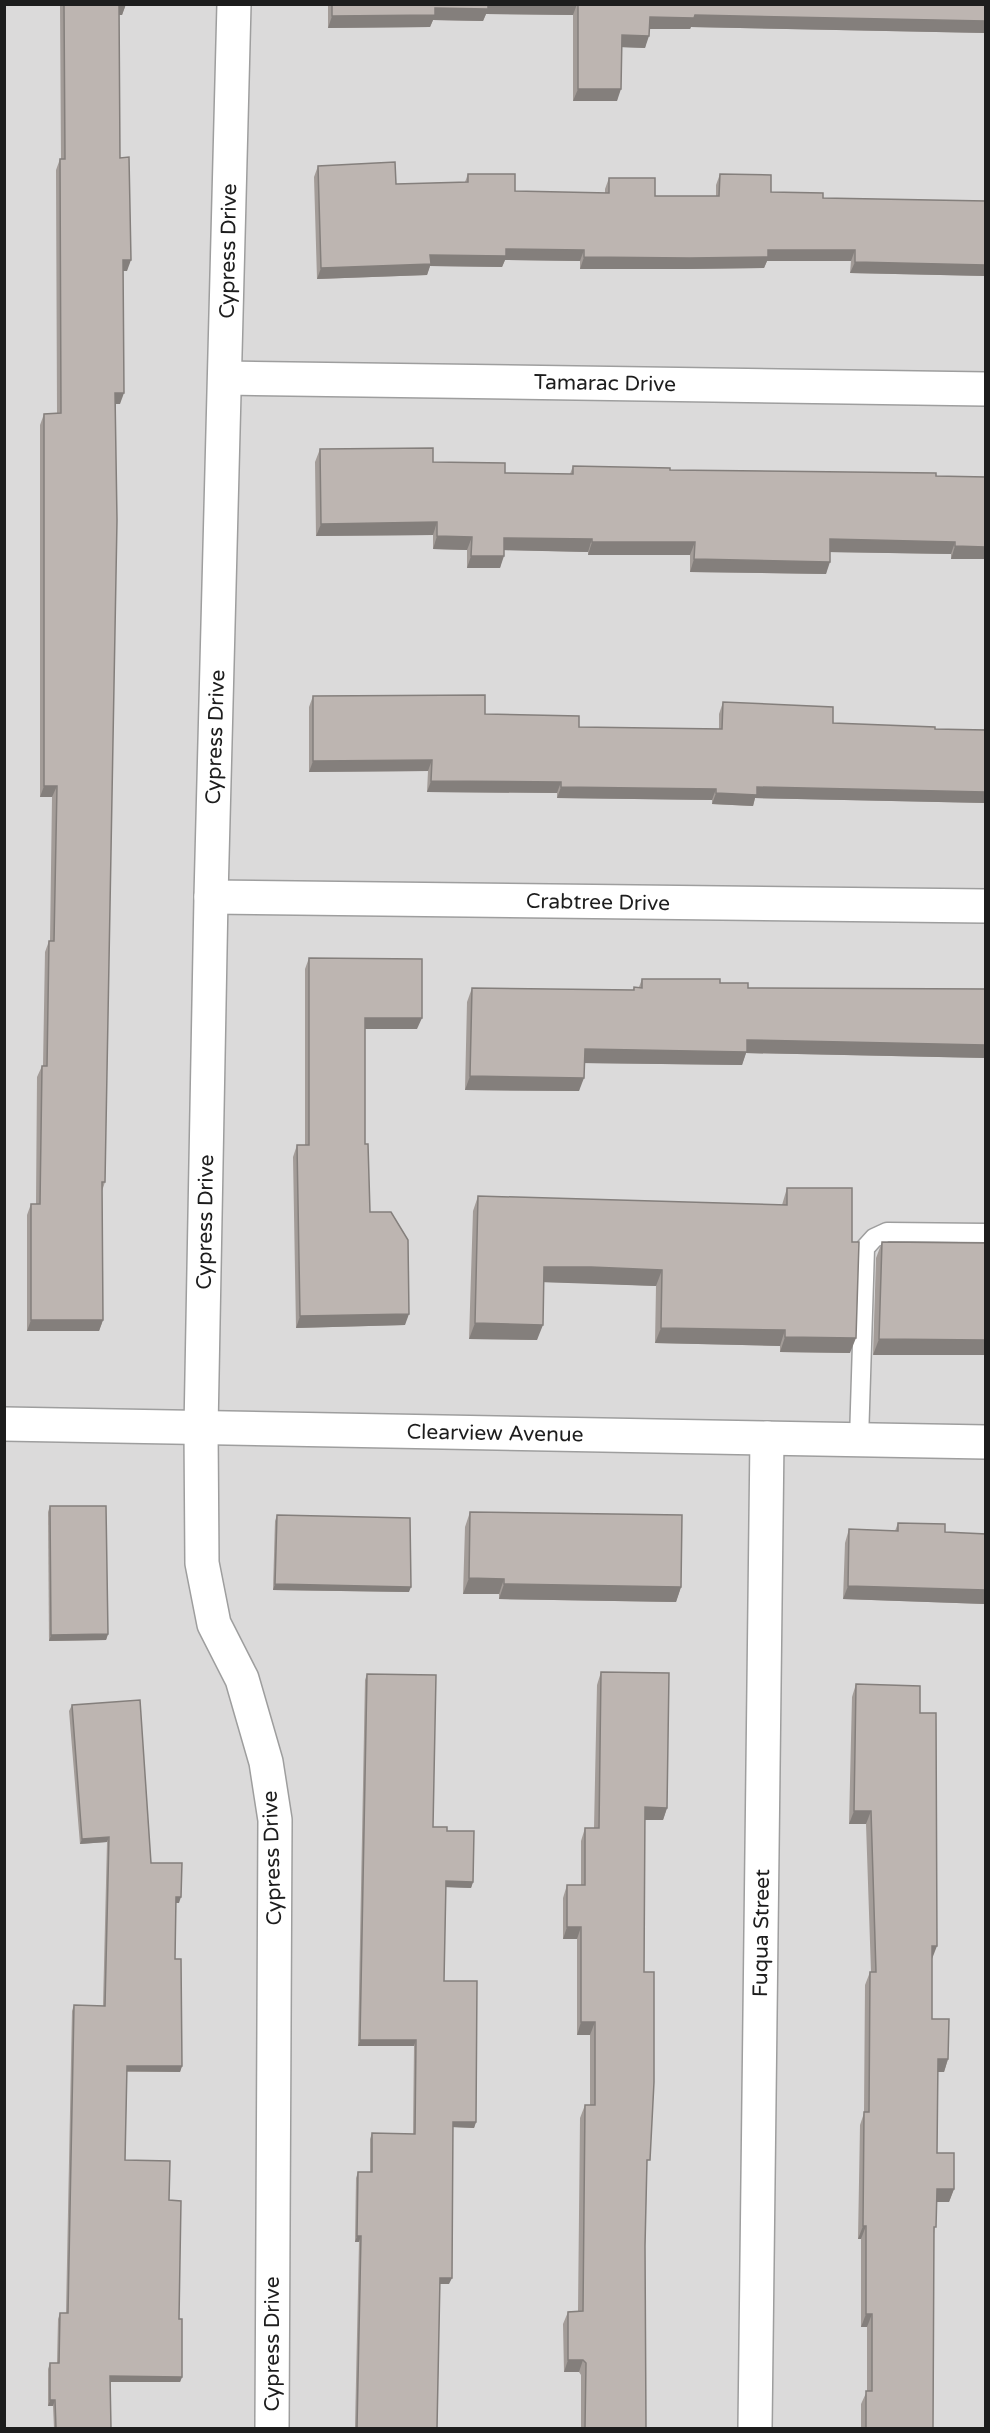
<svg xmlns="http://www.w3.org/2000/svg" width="990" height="2433" font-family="'Varela Round',sans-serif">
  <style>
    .residential { fill: #dbdada }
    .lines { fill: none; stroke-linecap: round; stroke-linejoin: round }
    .service-casing { stroke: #9e9e9e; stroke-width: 21 }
    .minor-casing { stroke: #9e9e9e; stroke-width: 36 }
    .service { stroke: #fff; stroke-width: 18 }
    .minor { stroke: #fff; stroke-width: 33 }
    .wall { fill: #a39c98 }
    .shaded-wall { fill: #847f7c }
    .building { fill: #bdb5b1; stroke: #847f7c; stroke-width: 1.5 }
    .labels { text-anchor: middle; stroke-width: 4.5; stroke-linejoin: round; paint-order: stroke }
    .street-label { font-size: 21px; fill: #1d1d1d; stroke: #fff }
  </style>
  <rect width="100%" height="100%" fill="#ede9e4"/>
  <rect class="residential" x="5" y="5" width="980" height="2423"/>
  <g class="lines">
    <defs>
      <polyline id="service" points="859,1440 865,1248 874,1238 887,1232 986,1233"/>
      <g id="minor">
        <polyline points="234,4 211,897 201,1429 202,1563 214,1624 242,1679 266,1762 275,1820 272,2428"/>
        <polyline points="225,378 986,389"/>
        <polyline points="211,897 986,906"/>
        <polyline points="4,1424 986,1442"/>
        <polyline points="755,2428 767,1438"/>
      </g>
    </defs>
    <use href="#service" class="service-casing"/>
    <use href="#minor" class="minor-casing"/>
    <use href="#service" class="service"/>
    <use href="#minor" class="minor"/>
  </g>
  <g class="wall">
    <polygon points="60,4 126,4 122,15 119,15 120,158 127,271 123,271 120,404 116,404 105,1182 102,1191 103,1320 99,1331 27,1331 27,1215 31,1204 36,1204 37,1077 42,1066 43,1066 45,952 49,941 50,941 52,797 40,797 40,425 44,414 57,413 56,170 60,159 61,159"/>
    <polygon points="328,4 986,4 986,33 691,27 690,29 649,29 645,48 622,47 617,101 573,101 573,15 486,14 483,21 433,20 430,27 328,28"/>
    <polygon points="318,166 396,184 465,182 468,174 515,191 605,193 605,189 609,178 655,196 716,196 716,185 720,174 771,192 823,198 986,201 986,276 850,273 851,261 767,261 764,268 686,269 580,269 580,261 505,260 502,267 430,266 427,275 317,279 314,177"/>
    <polygon points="320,449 433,462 505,473 570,474 573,466 670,470 986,477 986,559 951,559 951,554 830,552 826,574 690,572 690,555 588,555 588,552 504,550 500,568 467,568 467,550 433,549 433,535 316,536 315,462"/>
    <polygon points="313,696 485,714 579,727 719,729 719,714 723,702 833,723 935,729 986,730 986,803 755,798 753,806 712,804 712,800 557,798 557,793 427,792 428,771 309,772 309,707"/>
    <polygon points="309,958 417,1029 365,1029 365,1144 370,1212 405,1325 296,1328 293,1157 297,1145 305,1145 305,969"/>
    <polygon points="642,979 720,983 748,988 986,989 986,1058 746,1053 742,1065 584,1063 579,1091 465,1090 467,1002 472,988 633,990 634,987 639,987"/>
    <polygon points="787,1188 850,1353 780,1352 780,1346 655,1343 656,1286 585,1283 544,1282 537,1340 469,1339 473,1211 478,1196 782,1205"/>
    <polygon points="882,1242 986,1243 873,1355 876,1258"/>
    <polygon points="50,1506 108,1634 106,1640 49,1641 48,1512"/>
    <polygon points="470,1512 681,1587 676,1602 499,1599 499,1594 463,1594 465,1527"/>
    <polygon points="277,1515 409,1592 273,1590 275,1521"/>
    <polygon points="898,1523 945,1532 985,1604 843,1599 845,1543 849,1529 895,1531"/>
    <polygon points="601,1672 667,1808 663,1820 645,1820 644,1972 647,2168 645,2246 646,2428 581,2428 581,2375 579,2372 564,2372 563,2324 568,2312 578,2311 580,2118 585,2105 590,2105 590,2035 577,2035 577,1939 563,1939 563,1898 567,1885 581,1885 581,1841 585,1828 594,1828 597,1685"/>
    <polygon points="367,1674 433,1827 447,1831 473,1882 471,1888 446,1887 444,1981 476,2122 474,2128 453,2127 449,2284 440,2284 437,2428 355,2428 359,2242 355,2242 356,2178 358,2172 370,2172 370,2139 372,2133 413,2134 414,2046 358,2046 365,1680"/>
    <polygon points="856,1684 920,1713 932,1959 932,2019 948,2059 944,2072 938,2072 937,2153 954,2189 949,2202 937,2202 934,2234 933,2428 861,2428 861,2404 867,2391 867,2327 861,2327 861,2239 858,2239 860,2125 864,2113 865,1985 870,1972 871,1972 866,1824 849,1824 852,1697"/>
    <polygon points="72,1705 151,1863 179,1903 176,1903 175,1959 182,2066 180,2072 127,2072 125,2160 169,2200 179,2319 182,2377 180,2382 111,2382 111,2428 54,2428 53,2406 48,2406 48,2369 50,2363 57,2363 58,2319 60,2313 66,2313 72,2011 74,2005 103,2006 107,1842 80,1844 69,1711"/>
  </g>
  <g class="shaded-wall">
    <polygon points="119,4 126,4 122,15 115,15"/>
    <polygon points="487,4 577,4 573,15 486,14 483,21 433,20 430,27 328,28 332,16"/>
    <polygon points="695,15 986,21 986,33 691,27 690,29 645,29 650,17"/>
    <polygon points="622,35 649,36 645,48 618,47"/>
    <polygon points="578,89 621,89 617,101 573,101"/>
    <polygon points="506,249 584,250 580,261 505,260 502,267 430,266 427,275 317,279 321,268 430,255"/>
    <polygon points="768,250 855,250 851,261 767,261 764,268 686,269 580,269 584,257"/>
    <polygon points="123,260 131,260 127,271 119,271"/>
    <polygon points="855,262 986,265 986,276 850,273"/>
    <polygon points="115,393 124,393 120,404 111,404"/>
    <polygon points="437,522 433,535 316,536 321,524"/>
    <polygon points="437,536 472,537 467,550 433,549"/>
    <polygon points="504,538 592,539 588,552 500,550"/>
    <polygon points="830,539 955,542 951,554 826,552"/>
    <polygon points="592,542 695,542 690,555 588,555"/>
    <polygon points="955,546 986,547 986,559 951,559"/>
    <polygon points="471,556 504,556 500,568 467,568"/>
    <polygon points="694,559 830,562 826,574 690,572"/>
    <polygon points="432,760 428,771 309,772 313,761"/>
    <polygon points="431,781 561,782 557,793 427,792"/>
    <polygon points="44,786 57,786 52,797 40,797"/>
    <polygon points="561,787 716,789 712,800 557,798"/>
    <polygon points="757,787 986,792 986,803 755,798 753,806 712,804 716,793"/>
    <polygon points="365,1018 422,1018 417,1029 361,1029"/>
    <polygon points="747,1040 986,1045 986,1058 746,1053 742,1065 580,1063 585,1049"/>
    <polygon points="470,1076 584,1078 579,1091 465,1090"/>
    <polygon points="544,1267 591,1267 662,1270 656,1286 539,1282"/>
    <polygon points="409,1314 405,1325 296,1328 300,1316"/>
    <polygon points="31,1320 103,1320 99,1331 27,1331"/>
    <polygon points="475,1323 543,1325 537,1340 469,1339"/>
    <polygon points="661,1328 785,1330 780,1346 655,1343"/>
    <polygon points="785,1337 856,1338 850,1353 780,1352"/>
    <polygon points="879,1339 986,1340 986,1355 873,1355"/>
    <polygon points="469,1578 504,1579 499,1594 463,1594"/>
    <polygon points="275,1584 411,1587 409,1592 273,1590"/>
    <polygon points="504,1584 681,1587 676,1602 499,1599"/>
    <polygon points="848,1586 986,1590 985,1604 843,1599"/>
    <polygon points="108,1634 106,1640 49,1641 51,1635"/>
    <polygon points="645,1807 667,1808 663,1820 641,1820"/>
    <polygon points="854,1811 871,1811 866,1824 849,1824"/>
    <polygon points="109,1837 107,1842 80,1844 82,1839"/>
    <polygon points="446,1881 473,1882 471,1888 444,1887"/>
    <polygon points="176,1897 181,1897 179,1903 174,1903"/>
    <polygon points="567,1927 581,1927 577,1939 563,1939"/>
    <polygon points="932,1946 937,1946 932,1959"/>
    <polygon points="581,2022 595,2022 590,2035 577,2035"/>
    <polygon points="360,2040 416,2040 414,2046 358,2046"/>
    <polygon points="938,2059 948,2059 944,2072 933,2072"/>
    <polygon points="127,2066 182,2066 180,2072 125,2071"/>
    <polygon points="453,2122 476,2122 474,2128 451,2127"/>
    <polygon points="937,2189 954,2189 949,2202 932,2202"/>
    <polygon points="863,2226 866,2226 861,2239 858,2239"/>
    <polygon points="357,2236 361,2236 359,2242 355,2242"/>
    <polygon points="440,2278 452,2278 449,2284 438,2284"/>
    <polygon points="866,2314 872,2314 867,2327 861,2327"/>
    <polygon points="568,2360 583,2360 579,2372 564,2372"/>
    <polygon points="110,2376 182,2377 180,2382 108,2382"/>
    <polygon points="50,2400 55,2400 53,2406 48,2406"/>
  </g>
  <g class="building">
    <polygon points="64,4 119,4 120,158 129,157 131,260 123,260 124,393 115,393 117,520 105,1182 102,1182 103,1320 31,1320 31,1204 40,1204 42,1066 47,1066 49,941 54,941 57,786 44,786 44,414 61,413 60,159 65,159"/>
    <polygon points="332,4 488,4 488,9 435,8 435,15 332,16"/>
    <polygon points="578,4 986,4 986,21 695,15 694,18 650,17 649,36 622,35 621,89 578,89"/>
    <polygon points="395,162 396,184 468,182 468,174 515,174 515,191 609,193 609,178 655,178 655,196 719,196 720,174 771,175 771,192 823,193 823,198 986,201 986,265 855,262 855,250 768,250 768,257 690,258 584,257 584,250 506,249 506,256 430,255 431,264 321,268 318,166"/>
    <polygon points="433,448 433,462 505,463 505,473 573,474 573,466 670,468 670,470 936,473 936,476 986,477 986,547 955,546 955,542 830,539 830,562 694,559 695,542 592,542 592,539 504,538 504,556 471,556 472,537 437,536 437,522 321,524 320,449"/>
    <polygon points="485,695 485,714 579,716 579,727 722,729 723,702 833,707 833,723 935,727 935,729 986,730 986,792 757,787 757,795 716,793 716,789 561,787 561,782 431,781 432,760 313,761 313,696"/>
    <polygon points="309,958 422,959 422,1018 365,1018 365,1144 368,1144 370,1212 391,1212 408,1240 409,1314 300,1316 297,1145 309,1145"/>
    <polygon points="642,979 720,979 720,983 748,983 748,988 986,989 986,1045 747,1040 747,1052 585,1049 584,1078 470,1076 472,988 634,990 634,987 642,988"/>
    <polygon points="787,1188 852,1188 852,1242 859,1242 856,1338 785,1337 785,1330 661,1328 662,1270 591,1267 544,1267 543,1325 475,1323 478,1196 787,1205"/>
    <polygon points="882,1242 986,1243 986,1340 879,1339"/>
    <polygon points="50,1506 106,1506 108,1634 51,1635"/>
    <polygon points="470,1512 682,1515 681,1587 504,1584 504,1579 469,1578"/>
    <polygon points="277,1515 410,1518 411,1587 275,1584"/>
    <polygon points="898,1523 945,1524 945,1532 986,1534 986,1590 848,1586 849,1529 898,1531"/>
    <polygon points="601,1672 669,1673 667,1808 645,1807 644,1972 654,1972 654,2082 650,2160 647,2160 645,2246 646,2428 585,2428 586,2363 583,2360 568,2360 568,2312 583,2311 585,2105 595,2105 595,2022 581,2022 581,1927 567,1927 567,1885 585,1885 585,1828 599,1828"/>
    <polygon points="367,1674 436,1675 433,1827 447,1827 447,1831 474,1831 473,1882 446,1881 444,1981 477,1981 476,2122 453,2122 452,2278 440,2278 437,2428 357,2428 361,2236 357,2236 358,2172 372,2172 372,2133 415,2134 416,2040 360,2040"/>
    <polygon points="856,1684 920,1686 920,1713 936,1713 937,1946 932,1946 932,2019 949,2019 948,2059 938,2059 937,2153 954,2153 954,2189 937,2189 936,2227 934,2227 933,2428 866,2428 866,2391 872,2391 872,2314 866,2314 866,2226 863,2226 864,2112 869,2112 870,1972 876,1972 871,1811 854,1811"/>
    <polygon points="140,1700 151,1863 182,1863 181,1897 176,1897 175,1959 181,1959 182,2066 127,2066 125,2160 170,2161 169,2200 181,2201 179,2319 182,2319 182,2377 110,2376 111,2428 56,2428 55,2400 50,2400 50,2363 59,2363 60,2313 68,2313 74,2005 105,2006 109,1837 82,1839 72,1705"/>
  </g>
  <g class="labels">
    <g class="street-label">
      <text transform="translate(228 251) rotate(-89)" y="7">Cypress Drive</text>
      <text transform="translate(605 383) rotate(1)" y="7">Tamarac Drive</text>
      <text transform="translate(215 737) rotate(-88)" y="7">Cypress Drive</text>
      <text transform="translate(598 902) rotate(1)" y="7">Crabtree Drive</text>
      <text transform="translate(205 1222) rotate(-89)" y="7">Cypress Drive</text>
      <text transform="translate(495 1433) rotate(1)" y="7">Clearview Avenue</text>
      <text transform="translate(272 1858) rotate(-92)" y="7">Cypress Drive</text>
      <text transform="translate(761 1933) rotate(-89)" y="7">Fuqua Street</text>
      <text transform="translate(272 2344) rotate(-90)" y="7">Cypress Drive</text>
    </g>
  </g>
  <rect width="990" height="2433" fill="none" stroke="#1d1d1d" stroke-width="12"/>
</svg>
